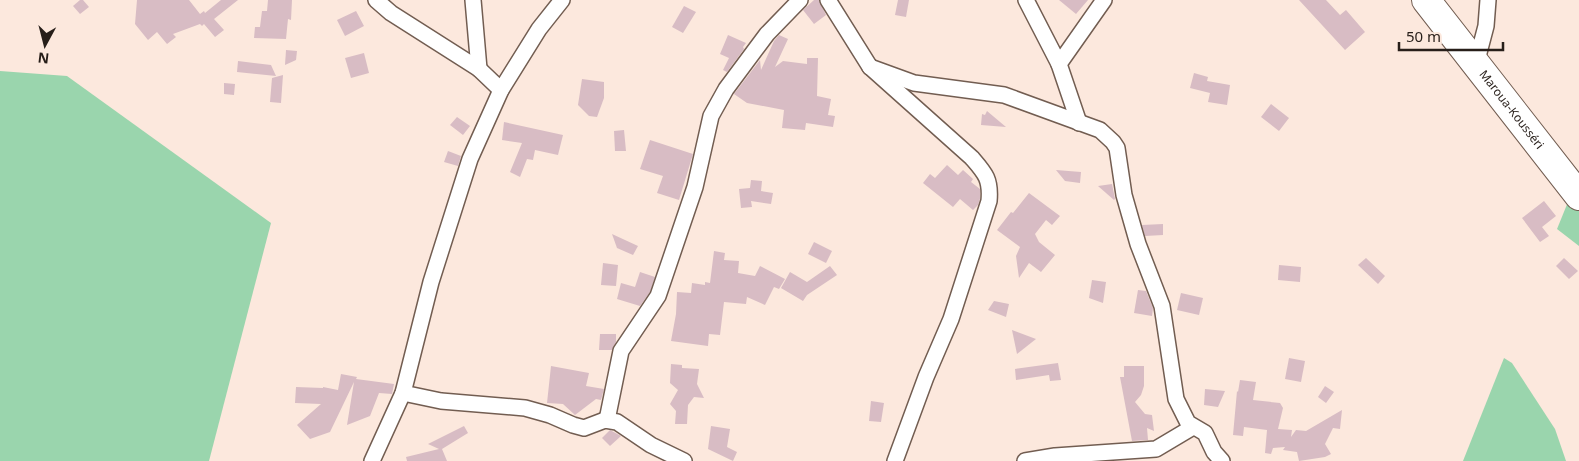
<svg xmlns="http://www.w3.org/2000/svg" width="1579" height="461" font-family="'Noto Sans',sans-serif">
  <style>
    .green { fill: #9ad5ad }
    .building { fill: #d8bcc4 }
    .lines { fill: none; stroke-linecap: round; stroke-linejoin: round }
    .street-casing { stroke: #725d51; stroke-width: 18 }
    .highway-casing { stroke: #725d51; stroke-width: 30 }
    .street { stroke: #fff; stroke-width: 15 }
    .highway { stroke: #fff; stroke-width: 28 }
    .labels { text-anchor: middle; stroke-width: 4; stroke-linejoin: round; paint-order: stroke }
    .street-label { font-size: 12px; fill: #271e19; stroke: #fce8dd }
  </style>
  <rect width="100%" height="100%" fill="#fce8dd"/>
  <g class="green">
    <polygon points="0,71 67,76 271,223 209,461 0,461"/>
    <polygon points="1579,175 1579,246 1557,229"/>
    <polygon points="1504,358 1512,363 1555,429 1566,461 1463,461"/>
  </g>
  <g class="building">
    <polygon points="80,0 83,0 89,7 80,14 73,6"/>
    <polygon points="137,0 189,0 200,14 204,11 205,13 221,0 238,0 214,19 224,30 215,37 204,24 202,26 200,24 173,34 176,37 167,44 157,32 148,40 135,24"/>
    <polygon points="268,0 292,0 291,20 288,19 286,39 254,38 255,27 260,27 262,11 267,11"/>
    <polygon points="814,0 819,0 826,15 814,24 803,10"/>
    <polygon points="898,0 909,0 906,17 895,15"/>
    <polygon points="1059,0 1088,0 1076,14"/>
    <polygon points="1299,0 1326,0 1340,15 1346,10 1365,32 1345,50"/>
    <polygon points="684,6 696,12 683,33 672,27"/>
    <polygon points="356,11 364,26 345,36 337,20"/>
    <polygon points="728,35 746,43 743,47 744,49 727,72 723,70 729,58 720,54"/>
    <polygon points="779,35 788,39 775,67 783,61 807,64 807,58 818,58 817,96 831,99 828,115 835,116 833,127 806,123 805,130 782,128 784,110 747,103 734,94 760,60 761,70 774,41"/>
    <polygon points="286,50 297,51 296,60 285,65"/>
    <polygon points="364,53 369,73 351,78 345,58"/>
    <polygon points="238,61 271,65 276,76 237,72"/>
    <polygon points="1194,73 1208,77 1207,81 1230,85 1227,105 1208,102 1210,93 1190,88"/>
    <polygon points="283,75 281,103 270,102 272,78"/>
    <polygon points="582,79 604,82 604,98 597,117 589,116 578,105"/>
    <polygon points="224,83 235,84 234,95 224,94"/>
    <polygon points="1271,104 1289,118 1279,131 1261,117"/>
    <polygon points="987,111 1006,127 981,125 982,114 985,115"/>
    <polygon points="457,117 470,126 463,135 450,125"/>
    <polygon points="504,122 563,135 558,155 535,150 533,160 527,159 520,177 510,172 522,143 502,140"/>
    <polygon points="624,130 626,151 615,151 614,131"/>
    <polygon points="650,140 693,154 679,200 657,193 663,176 640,169"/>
    <polygon points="448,151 461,156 458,166 444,162"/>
    <polygon points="947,165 958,175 963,170 973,179 971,182 980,189 980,199 978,205 973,210 960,199 953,207 923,183 930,174 935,178"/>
    <polygon points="1056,170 1081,172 1080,183 1065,181"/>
    <polygon points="751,180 762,181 761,191 773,193 771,204 751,201 752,207 741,208 739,189 750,188"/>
    <polygon points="1112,184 1115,199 1114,200 1098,186"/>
    <polygon points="1029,193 1060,216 1052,225 1046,220 1035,234 1039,242 1055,255 1041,272 1029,263 1019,278 1016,256 1020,247 997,230 1011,212 1013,213"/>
    <polygon points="1544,201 1556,216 1542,227 1549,236 1540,242 1522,218"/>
    <polygon points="1163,224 1163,235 1145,236 1142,225"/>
    <polygon points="612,234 638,246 633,255 617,248"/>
    <polygon points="814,242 832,251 826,263 808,254"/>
    <polygon points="714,251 725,253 724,260 739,261 738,273 755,276 760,266 785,279 779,289 774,287 765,305 747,297 746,304 724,302 720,335 709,334 708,346 671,341 676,314 677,292 691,293 692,283 705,285 705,282 710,283"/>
    <polygon points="1366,258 1385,276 1378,284 1358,265"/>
    <polygon points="1564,258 1578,271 1569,279 1556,266"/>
    <polygon points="603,263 618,265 616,286 601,285"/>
    <polygon points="1279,265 1301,267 1300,282 1278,280"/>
    <polygon points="830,266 837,275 807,295 803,301 781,288 790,272 807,282"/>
    <polygon points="640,272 655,277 650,292 640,306 617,299 621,283 635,287"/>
    <polygon points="1092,280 1106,282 1103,303 1089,298"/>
    <polygon points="1138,290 1146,291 1153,308 1152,316 1134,313"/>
    <polygon points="1181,293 1203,298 1199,315 1177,310"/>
    <polygon points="994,301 1009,304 1006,317 988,310"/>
    <polygon points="1012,330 1036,339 1017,354"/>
    <polygon points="600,334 616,334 616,342 612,350 599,350"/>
    <polygon points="1289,358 1305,361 1301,382 1285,379"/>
    <polygon points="1058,363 1061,380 1050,381 1049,375 1016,380 1015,369"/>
    <polygon points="671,364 682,365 682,368 699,369 697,384 704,398 694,397 688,405 687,424 675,424 676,411 670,404 678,390 670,383"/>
    <polygon points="551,366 589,373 586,386 604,389 601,400 596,399 575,415 563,404 547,403"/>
    <polygon points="1124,366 1144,366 1144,386 1141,395 1135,402 1145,414 1152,415 1154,431 1147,428 1148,440 1132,441 1120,377 1124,377"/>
    <polygon points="341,374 357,377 356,379 394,384 392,394 379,393 370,416 347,425 354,382 330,432 310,439 297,425 321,404 295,403 296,387 323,388 323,387 338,390"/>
    <polygon points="1240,380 1256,382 1253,400 1280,403 1283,408 1278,429 1292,430 1291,437 1296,430 1306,431 1342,410 1340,429 1333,428 1325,444 1331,454 1325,457 1299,461 1297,452 1283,450 1285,447 1273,448 1271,454 1265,453 1267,430 1244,427 1243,436 1233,435 1237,391 1238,392"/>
    <polygon points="1325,386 1334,392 1326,403 1318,397"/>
    <polygon points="1205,389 1225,391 1218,407 1204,405"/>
    <polygon points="871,401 884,403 881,422 869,421"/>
    <polygon points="464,426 468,433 442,449 447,461 407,461 406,457 439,449 428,444"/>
    <polygon points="711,426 730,429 727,447 737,452 733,461 708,449"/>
    <polygon points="610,430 621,436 610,446 602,438"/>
  </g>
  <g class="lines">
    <defs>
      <g id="street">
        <polyline points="376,0 391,13 479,69 501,90"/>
        <polyline points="473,0 479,69"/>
        <path d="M828 0 870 67 972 158C985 173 991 179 989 201L951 319 926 377 895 461"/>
        <polyline points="1026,0 1059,64"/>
        <polyline points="1476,64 1486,26 1488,0"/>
        <polyline points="870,67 914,83 1004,95 1100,130 1113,142 1117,148 1124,195 1138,244 1162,306 1176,399 1188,423 1205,433 1214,452 1222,461"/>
        <polyline points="1079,123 1059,64 1104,0"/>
        <polyline points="403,393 441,401 525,408 550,415 573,425 584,428 605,420 617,422 651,445 684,461"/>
        <polyline points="607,420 621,351 658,296 695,187 711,116 726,89 767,34 800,0"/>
        <polyline points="372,461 403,393 431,282 470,159 501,90 539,29 562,0"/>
        <polyline points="1025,461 1055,456 1156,449 1193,427"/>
      </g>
      <g id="highway">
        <path id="s1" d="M1426 0 1579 196"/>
      </g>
    </defs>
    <use href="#street" class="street-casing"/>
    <use href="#highway" class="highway-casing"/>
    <use href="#street" class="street"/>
    <use href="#highway" class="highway"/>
  </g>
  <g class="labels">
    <g class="street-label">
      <text dy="4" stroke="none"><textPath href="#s1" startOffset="139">Maroua-Kousséri</textPath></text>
    </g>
  </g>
  <g transform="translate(45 45) rotate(187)" stroke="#fce8dd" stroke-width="4" paint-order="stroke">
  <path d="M0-4L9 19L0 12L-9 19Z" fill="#271e19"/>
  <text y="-8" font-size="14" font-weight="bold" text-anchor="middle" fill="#271e19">N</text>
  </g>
  <path d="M1399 42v8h104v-8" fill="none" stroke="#271e19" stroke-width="2.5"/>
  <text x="1406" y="42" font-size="15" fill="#271e19" stroke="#fce8dd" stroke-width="4" paint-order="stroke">50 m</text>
</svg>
